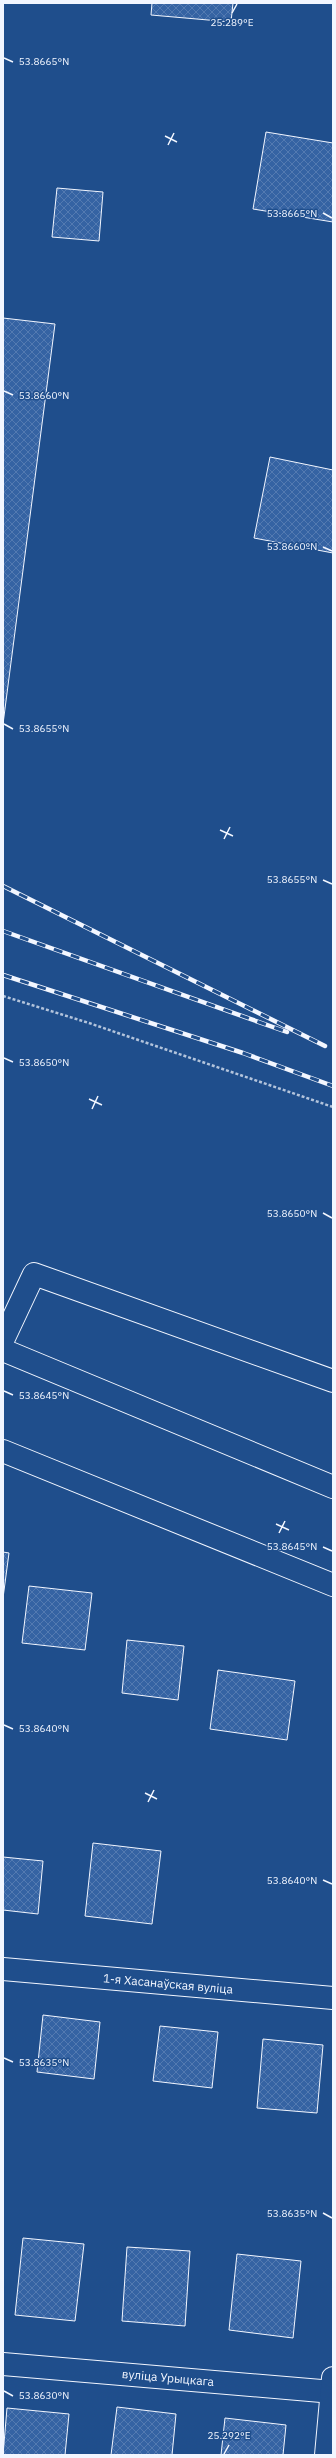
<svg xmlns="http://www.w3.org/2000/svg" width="336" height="2458" font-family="'IBM Plex Sans',sans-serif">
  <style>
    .building { fill: url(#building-cross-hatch); stroke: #f2f6ff }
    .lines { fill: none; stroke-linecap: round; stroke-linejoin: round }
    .minor-casing { stroke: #f2f6ff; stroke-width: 24 }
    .path { stroke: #b3c4dc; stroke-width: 2.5; stroke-dasharray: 3 2; stroke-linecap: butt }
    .minor { stroke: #1f4e8c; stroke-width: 22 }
    .rail-casing { stroke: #f2f6ff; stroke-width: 4.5 }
    .rail { stroke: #1f4e8c; stroke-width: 3; stroke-dasharray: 9; stroke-linecap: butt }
    .ticks { fill: none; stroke: #f2f6ff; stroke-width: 1.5 }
    .labels { text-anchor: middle; stroke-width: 3; stroke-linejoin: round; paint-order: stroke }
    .street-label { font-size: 12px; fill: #f2f6ff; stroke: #1f4e8c }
    .ticks-label { font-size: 10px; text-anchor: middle; fill: #f2f6ff; stroke: #1f4e8c; stroke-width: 3; stroke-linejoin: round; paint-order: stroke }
  </style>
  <defs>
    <pattern id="building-cross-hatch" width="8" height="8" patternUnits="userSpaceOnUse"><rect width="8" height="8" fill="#3563a3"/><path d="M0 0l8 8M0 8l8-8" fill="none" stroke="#537ab1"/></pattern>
  </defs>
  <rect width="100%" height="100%" fill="#1f4e8c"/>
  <g class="building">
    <polygon points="152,3 233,3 231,22 151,15"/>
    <polygon points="266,132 333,143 333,222 253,209"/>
    <polygon points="57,188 103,192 99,241 52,237"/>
    <polygon points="3,318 55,324 3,724"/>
    <polygon points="270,457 333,470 333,553 254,538"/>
    <polygon points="3,1552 9,1553 3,1598"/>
    <polygon points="29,1586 92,1593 85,1650 22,1643"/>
    <polygon points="127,1640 184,1646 178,1700 122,1693"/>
    <polygon points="218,1670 295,1681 287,1740 210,1729"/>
    <polygon points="93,1843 161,1851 152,1924 85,1916"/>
    <polygon points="3,1857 43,1861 38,1914 3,1910"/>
    <polygon points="43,2015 100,2022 94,2079 37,2072"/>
    <polygon points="160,2026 218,2032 212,2088 153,2081"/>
    <polygon points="263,2039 323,2045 317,2113 257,2108"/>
    <polygon points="23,2238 84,2244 75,2321 15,2315"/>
    <polygon points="127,2247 190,2251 185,2326 122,2321"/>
    <polygon points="237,2254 301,2261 293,2338 229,2330"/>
    <polygon points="117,2407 176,2414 172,2455 111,2455"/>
    <polygon points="7,2408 69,2414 65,2455 3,2455"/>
    <polygon points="225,2418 286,2425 283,2455 221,2455"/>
  </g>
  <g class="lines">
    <defs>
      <g id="minor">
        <polyline points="3,1340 34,1274 333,1381"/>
        <polyline points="3,1350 333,1487"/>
        <polyline points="3,1451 333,1585"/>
        <polyline points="3,1969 333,1998"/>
        <polyline points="3,2364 333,2392"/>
        <polyline points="326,2455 333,2378"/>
      </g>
    </defs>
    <use href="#minor" class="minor-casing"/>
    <polyline class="path" points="3,996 89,1023 333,1107"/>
    <use href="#minor" class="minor"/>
    <defs>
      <g id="rail">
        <polyline points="3,886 325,1046"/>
        <polyline points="3,931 287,1032"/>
        <polyline points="3,975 243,1053 333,1086"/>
      </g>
    </defs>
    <use href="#rail" class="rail-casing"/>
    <use href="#rail" class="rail"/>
  </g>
  <path class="ticks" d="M232 13 237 4M4 58 13 62M165 136 177 142M168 145 174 133M323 213 332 218M4 391 13 395M323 547 332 551M4 724 13 729M220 830 233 836M224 839 230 827M323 880 332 884M4 1058 13 1062M89 1099 102 1105M92 1109 98 1096M323 1213 332 1218M4 1391 13 1395M276 1524 289 1530M279 1533 285 1521M323 1547 332 1551M4 1725 13 1729M145 1793 157 1799M148 1802 154 1790M323 1880 332 1884M4 2058 13 2062M323 2213 332 2218M4 2391 13 2396M224 2454 229 2445"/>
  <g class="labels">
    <g class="street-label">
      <text transform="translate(168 1984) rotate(5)" y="4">1-я Хасанаўская вуліца</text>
      <text transform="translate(168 2378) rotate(5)" y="4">вуліца Урыцкага</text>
    </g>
  </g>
  <g class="ticks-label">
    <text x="232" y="26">25.289°E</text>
    <text x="44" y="65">53.8665°N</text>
    <text x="292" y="217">53.8665°N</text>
    <text x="44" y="399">53.8660°N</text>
    <text x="292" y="550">53.8660°N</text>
    <text x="44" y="732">53.8655°N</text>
    <text x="292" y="883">53.8655°N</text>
    <text x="44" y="1066">53.8650°N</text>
    <text x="292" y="1217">53.8650°N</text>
    <text x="44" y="1399">53.8645°N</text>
    <text x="292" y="1550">53.8645°N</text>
    <text x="44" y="1732">53.8640°N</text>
    <text x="292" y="1884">53.8640°N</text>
    <text x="44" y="2066">53.8635°N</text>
    <text x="292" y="2217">53.8635°N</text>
    <text x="44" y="2399">53.8630°N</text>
    <text x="229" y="2439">25.292°E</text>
  </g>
  <rect width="336" height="2458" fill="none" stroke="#f2f6ff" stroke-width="8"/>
</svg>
